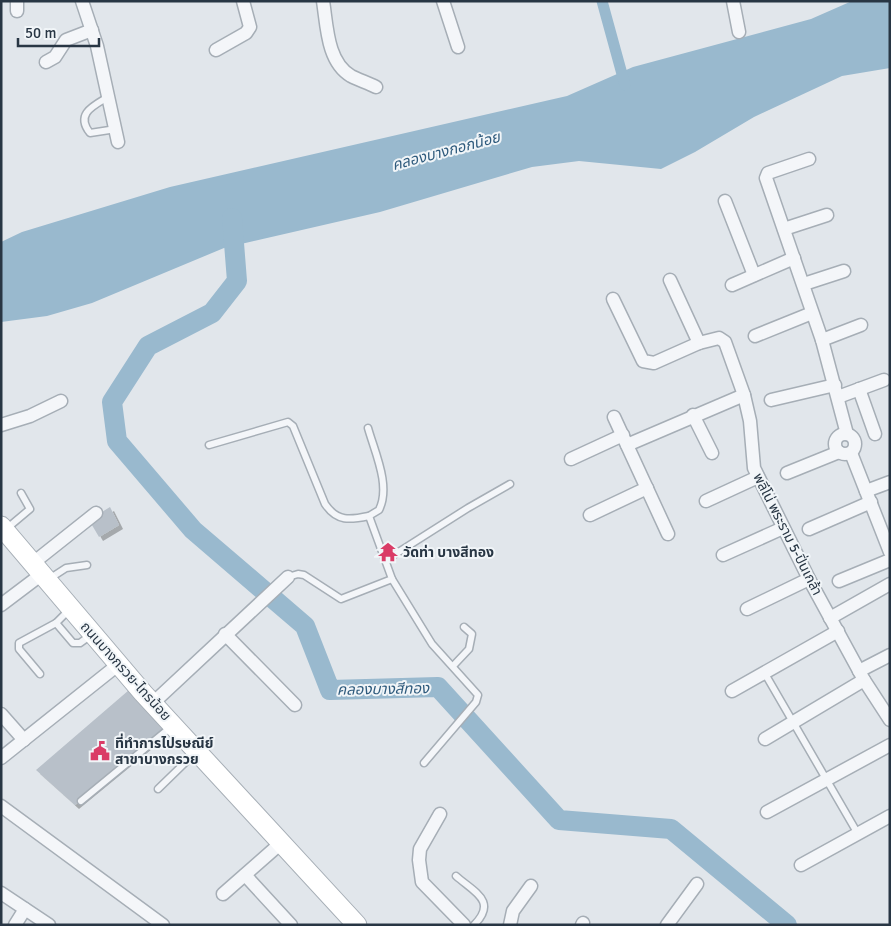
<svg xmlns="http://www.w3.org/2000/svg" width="891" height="926" font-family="Signika,'Noto Sans Thai',sans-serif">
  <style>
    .water { fill: #99b9ce }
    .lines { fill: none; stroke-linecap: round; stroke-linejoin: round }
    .canal { stroke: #99b9ce; stroke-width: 11 }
    .river { stroke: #99b9ce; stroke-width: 20 }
    .building { fill: #b8c0c9; filter: url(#shadow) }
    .service-casing { stroke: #a6aeb6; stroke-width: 9 }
    .minor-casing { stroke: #a6aeb6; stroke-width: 15 }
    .secondary-casing { stroke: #a6aeb6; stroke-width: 21 }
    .service { stroke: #f4f6f9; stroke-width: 6 }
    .minor { stroke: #f4f6f9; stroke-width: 12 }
    .secondary { stroke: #fff; stroke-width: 19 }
    .labels { text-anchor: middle; stroke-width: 4; stroke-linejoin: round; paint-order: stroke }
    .street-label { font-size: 14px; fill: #283644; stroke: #f1f5f8 }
    .poi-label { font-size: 14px; font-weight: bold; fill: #283644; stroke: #f1f5f8; text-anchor: start }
    .water-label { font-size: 15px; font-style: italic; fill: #2e5a7c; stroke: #f1f5f8 }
  </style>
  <defs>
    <filter id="shadow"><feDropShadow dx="4" dy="4" stdDeviation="0" flood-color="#0004"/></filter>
  </defs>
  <rect width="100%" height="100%" fill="#e1e6eb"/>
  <polygon class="water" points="852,1 890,1 890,68 842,76 754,117 695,152 661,169 579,161 532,167 380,212 224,248 92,303 47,316 1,322 1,242 22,232 170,187 567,96 633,67 811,19"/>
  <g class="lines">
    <polyline class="canal" points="602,1 625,85"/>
    <polyline class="river" points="232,218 237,281 212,313 148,346 112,402 117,441 193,530 305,626 330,690 438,687 559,820 671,829 787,925"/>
  </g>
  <g class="building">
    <polygon points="110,507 119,525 99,537 89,520"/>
    <polygon points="129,690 165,731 75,805 36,770"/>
  </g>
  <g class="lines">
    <defs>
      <g id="service">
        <path d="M108 97C93 106 75 114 90 133L116 129"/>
        <path d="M209 445 288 422 293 426 325 504C337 522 350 520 369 516"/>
        <polyline points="5,530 30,509 21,493"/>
        <polyline points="386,560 468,508 510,484"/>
        <path d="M288 577 298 574 304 575 341 599 392 579 369 516 379 510C391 486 375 453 368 428"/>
        <polyline points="49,579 66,568 87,565"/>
        <polyline points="392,579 432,644 478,695 476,702 424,763"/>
        <polyline points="70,609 56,623 73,643 80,643 91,635"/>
        <polyline points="453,666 469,649 472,634 464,627"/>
        <polyline points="764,672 858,834"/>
        <polyline points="40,674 19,649 19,643 56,623"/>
        <polyline points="158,789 195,753"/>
        <polyline points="81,801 171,727"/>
        <path d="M456 876C474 892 498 901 474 925"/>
      </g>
      <g id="minor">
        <polyline points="82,1 97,46 118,142"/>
        <path d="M323 1C327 26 327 62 351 76 359 80 368 83 376 87"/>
        <polyline points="443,1 458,47"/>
        <polyline points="733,1 739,32"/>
        <polyline points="17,11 17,1"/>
        <polyline points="216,50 246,33 250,27 243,1"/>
        <polyline points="46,62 55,57 66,40 92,30"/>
        <polyline points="809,159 768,173 766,178 822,340 847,434"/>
        <polyline points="725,201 754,275"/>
        <polyline points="784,229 827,215"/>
        <polyline points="670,280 699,343 719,338 725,342 744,395 750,421 754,468 809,579 864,680 890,720"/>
        <polyline points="804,284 844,271"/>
        <polyline points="732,285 794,258"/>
        <polyline points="613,299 643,361 654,363 699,343"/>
        <polyline points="755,336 812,313"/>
        <polyline points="822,340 861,325"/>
        <polyline points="859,389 875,434"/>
        <polyline points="838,397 884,380"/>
        <polyline points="771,400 835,385"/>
        <polyline points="693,415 712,453"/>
        <polyline points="614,417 668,534"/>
        <polyline points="1,425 30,416 61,401"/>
        <circle cx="845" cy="444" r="10"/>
        <polyline points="627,445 744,395"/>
        <polyline points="851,453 890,552"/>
        <polyline points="571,459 623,435"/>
        <polyline points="787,473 839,452"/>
        <polyline points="866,491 890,482"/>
        <polyline points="706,501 758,477"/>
        <polyline points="590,515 647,488"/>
        <polyline points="809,529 871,502"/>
        <polyline points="723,555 783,528"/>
        <polyline points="33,563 96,513"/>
        <polyline points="839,581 890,560"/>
        <polyline points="1,605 42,574"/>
        <polyline points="747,609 809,579"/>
        <polyline points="830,618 890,584"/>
        <polyline points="225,634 295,705"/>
        <polyline points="859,671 890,655"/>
        <polyline points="732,691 838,631"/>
        <polyline points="153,703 288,577"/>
        <polyline points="1,714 24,740"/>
        <polyline points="765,739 864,680"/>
        <polyline points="1,758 119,664"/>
        <polyline points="1,806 163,925"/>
        <polyline points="767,812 890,745"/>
        <polyline points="440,814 420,849 419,860 422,882 464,925"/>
        <polyline points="801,865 890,816"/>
        <polyline points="245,875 291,925"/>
        <polyline points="1,893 49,925"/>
        <polyline points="223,894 281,843"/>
        <polyline points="15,925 25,909"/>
        <polyline points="510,925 513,911 531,886"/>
        <polyline points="582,925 583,923"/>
        <polyline points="667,925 697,884"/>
      </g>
      <polyline id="secondary" points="1,526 143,693 357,925"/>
    </defs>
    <use href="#service" class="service-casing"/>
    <use href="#minor" class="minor-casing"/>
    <use href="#secondary" class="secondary-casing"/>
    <use href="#service" class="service"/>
    <use href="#minor" class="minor"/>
    <use href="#secondary" class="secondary"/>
  </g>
  <defs>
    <symbol id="temple-bare" viewBox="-9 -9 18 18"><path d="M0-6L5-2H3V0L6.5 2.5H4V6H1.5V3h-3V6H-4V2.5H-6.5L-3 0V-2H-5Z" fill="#da3c67" stroke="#f1f5f8" stroke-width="2.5" paint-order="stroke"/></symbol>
    <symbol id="civic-bare" viewBox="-9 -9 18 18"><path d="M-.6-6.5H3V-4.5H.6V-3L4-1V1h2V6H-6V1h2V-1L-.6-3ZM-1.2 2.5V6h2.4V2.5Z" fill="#da3c67" stroke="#f1f5f8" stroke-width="2.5" paint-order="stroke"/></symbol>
  </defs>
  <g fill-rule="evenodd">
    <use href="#temple-bare" x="374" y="538" width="28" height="28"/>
    <use href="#civic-bare" x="86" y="737" width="28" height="28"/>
  </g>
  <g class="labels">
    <g class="street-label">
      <text transform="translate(788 534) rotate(63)" y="5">พลีโน่ พระราม 5-ปิ่นเกล้า</text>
      <text transform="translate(126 671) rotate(48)" y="5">ถนนบางกรวย-ไทรน้อย</text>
    </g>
    <g class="poi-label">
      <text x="403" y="557">วัดท่า บางสีทอง</text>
      <text x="115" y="748">ที่ทำการไปรษณีย์<tspan x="115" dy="16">สาขาบางกรวย</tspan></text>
    </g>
    <g class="water-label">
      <text transform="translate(446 151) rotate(-15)" y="5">คลองบางกอกน้อย</text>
      <text transform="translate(383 689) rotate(-1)" y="5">คลองบางสีทอง</text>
    </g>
  </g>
  <rect width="891" height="926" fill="none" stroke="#283644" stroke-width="5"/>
  <path d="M18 38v8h81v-8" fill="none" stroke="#283644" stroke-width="2.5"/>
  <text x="25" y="38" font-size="15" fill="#283644" stroke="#f1f5f8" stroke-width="4" paint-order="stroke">50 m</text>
</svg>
